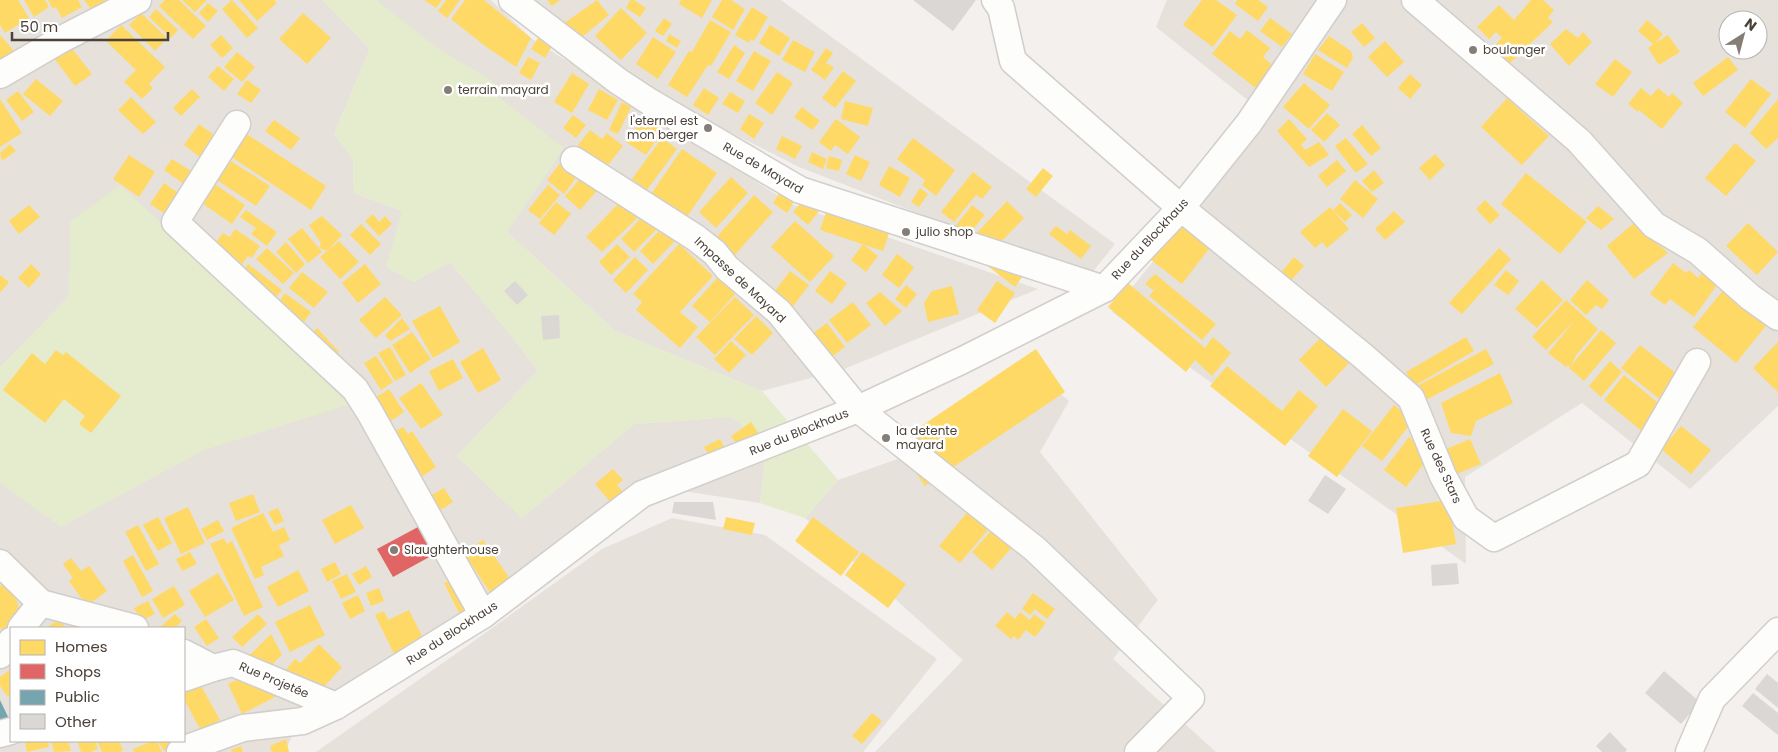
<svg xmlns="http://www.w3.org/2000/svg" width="1778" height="752" font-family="Poppins,sans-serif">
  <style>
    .residential { fill: #e7e1db; fill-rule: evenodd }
    .green { fill: #e4eccd }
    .homes { fill: #ffd966 }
    .shops { fill: #e06666 }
    .public { fill: #76a5af }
    .building { fill: #dbd7d4 }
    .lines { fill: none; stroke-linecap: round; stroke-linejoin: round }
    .minor-casing { stroke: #d1cecb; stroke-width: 29 }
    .minor { stroke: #fdfdfc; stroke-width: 26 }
    .poi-dot { fill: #857e77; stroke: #fff; stroke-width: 2 }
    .labels { text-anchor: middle; stroke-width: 5; stroke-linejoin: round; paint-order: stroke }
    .poi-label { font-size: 12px; fill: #4a4138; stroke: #fff; text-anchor: start }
    .street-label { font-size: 12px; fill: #4a4138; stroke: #fff }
  </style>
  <rect width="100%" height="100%" fill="#f3f0ed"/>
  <g class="residential">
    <path d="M0 0H323L370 49 334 134 353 159 354 193 402 211 413 282 450 262 502 324 538 371 457 456 522 518 634 424 731 417 767 443 760 503 645 485 562 563 302 713 285 752H0ZM11 628H184V741H11Z"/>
    <polygon points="376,0 491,0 531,38 791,204 1038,289 844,369 762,391 615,331 507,232"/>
    <polygon points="524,0 781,0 1115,244 1087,279 799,167 637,85"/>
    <path d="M1167 0H1778V406L1690 489 1582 403 1465 477 1466 564 1112 312 1270 118 1156 27ZM1728 20H1758V50H1728Z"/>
    <polygon points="1045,381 1069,401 1040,452 1158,600 1113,659 1216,752 875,752 963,660 805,518 838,480 960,437"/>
    <polygon points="672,518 765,535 937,659 863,752 316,752 474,641 602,549"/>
  </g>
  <g class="green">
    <polygon points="323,0 376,0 436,47 500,86 495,94 564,148 507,232 615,331 762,391 838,480 805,518 760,503 767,443 731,417 634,424 522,518 457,456 538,371 502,324 450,262 413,282 386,267 402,211 354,193 353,159 334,134 370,49"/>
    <polygon points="120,185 354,403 204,450 61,527 0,483 0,367 69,296 70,222"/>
  </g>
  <g class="homes">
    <polygon points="0,0 18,0 29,18 5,33 0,25"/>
    <polygon points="24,0 45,0 49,7 34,17"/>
    <polygon points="48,0 78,0 82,7 62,18 56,7 53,9"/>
    <polygon points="84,0 111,0 94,13"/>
    <polygon points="165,0 179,0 206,26 193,39 159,6"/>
    <polygon points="182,0 207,0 195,12"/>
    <polygon points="232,0 258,28 247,38 222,9"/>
    <polygon points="239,0 274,0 277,3 257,21"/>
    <polygon points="424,0 442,0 436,8"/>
    <polygon points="446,0 460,0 447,18 438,11"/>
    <polygon points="465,0 484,0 531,38 516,67 485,46 451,19"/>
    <polygon points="547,0 560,0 552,6"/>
    <polygon points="597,0 609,15 577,41 563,24"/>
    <polygon points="630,0 634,0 646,8 640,17 626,8"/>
    <polygon points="681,0 712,0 702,18 679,4"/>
    <polygon points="722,0 731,0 745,9 733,30 712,17"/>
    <polygon points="1202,0 1216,0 1237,15 1213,47 1183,25"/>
    <polygon points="1237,0 1258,0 1268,7 1258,21 1235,4"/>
    <polygon points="1531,0 1543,0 1554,10 1548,18 1553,22 1509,64 1493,47 1502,38 1496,32 1489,39 1477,27 1499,5 1514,20"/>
    <polygon points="208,3 218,11 208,22 199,13"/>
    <polygon points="752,7 768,17 754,41 751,39 749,43 735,35"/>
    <polygon points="621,8 647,33 621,60 595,36"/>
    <polygon points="156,9 178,30 171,38 149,17"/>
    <polygon points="141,13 167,38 155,51 129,25"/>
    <polygon points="303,13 331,38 307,64 279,39"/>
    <polygon points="664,18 672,24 663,36 655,31"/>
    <polygon points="1270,18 1292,34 1282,47 1260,31"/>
    <polygon points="710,20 731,32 711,66 708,65 687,97 668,85 689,51 692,52"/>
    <polygon points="1647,20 1663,34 1654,45 1638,31"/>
    <polygon points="1362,23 1375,38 1364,47 1351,32"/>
    <polygon points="121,25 165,67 149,84 153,88 142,99 124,82 136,70 106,41"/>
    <polygon points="770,25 790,38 779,56 759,43"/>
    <polygon points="1566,29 1578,38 1583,32 1592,42 1569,66 1550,44"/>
    <polygon points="1247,30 1270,48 1263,57 1275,67 1257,89 1212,54 1230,31 1240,39"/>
    <polygon points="669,34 681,41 677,48 666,41"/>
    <polygon points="0,35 14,51 0,62"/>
    <polygon points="221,35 233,48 222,58 210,45"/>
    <polygon points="1668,35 1680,52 1659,65 1648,48"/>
    <polygon points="1329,36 1351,51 1353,58 1347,68 1318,50"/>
    <polygon points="653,37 676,52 658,79 636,64"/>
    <polygon points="538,38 552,46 545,58 531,49"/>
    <polygon points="793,40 815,52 805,72 782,60"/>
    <polygon points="1385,41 1404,62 1387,77 1368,57"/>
    <polygon points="734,45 745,53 729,79 717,72"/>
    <polygon points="70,46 92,74 75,86 54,58"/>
    <polygon points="826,48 833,53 826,63 834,67 825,80 811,70"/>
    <polygon points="754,51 771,61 753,91 736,81"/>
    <polygon points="237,52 255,67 242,82 224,67"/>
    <polygon points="1315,54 1344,72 1332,91 1303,74"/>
    <polygon points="528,57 540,63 531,80 519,73"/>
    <polygon points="1728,57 1738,70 1703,96 1693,83"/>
    <polygon points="1615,59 1632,72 1613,97 1595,84"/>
    <polygon points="218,66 234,79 224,91 208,77"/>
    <polygon points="843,71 856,81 835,108 822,98"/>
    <polygon points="777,72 793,83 772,115 755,103"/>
    <polygon points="572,73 589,84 572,113 554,102"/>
    <polygon points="1410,74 1422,85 1410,99 1398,88"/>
    <polygon points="36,79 63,101 50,116 23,94"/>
    <polygon points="1751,79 1771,94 1745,128 1725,112"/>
    <polygon points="247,80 261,90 251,103 237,94"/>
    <polygon points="1304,83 1330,105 1309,129 1283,107"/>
    <polygon points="704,88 719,98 708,115 693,105"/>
    <polygon points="1641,88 1651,96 1658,88 1669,97 1672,93 1683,103 1662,129 1639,110 1638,112 1628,104"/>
    <polygon points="192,89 200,97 181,116 173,108"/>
    <polygon points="599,89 618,100 607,120 588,110"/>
    <polygon points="18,91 34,112 22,121 6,100"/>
    <polygon points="730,92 745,101 738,113 722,104"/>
    <polygon points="131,97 156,122 143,134 118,110"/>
    <polygon points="1507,98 1549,136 1522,165 1481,127"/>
    <polygon points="0,99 22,133 0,147"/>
    <polygon points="1778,99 1778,138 1766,149 1750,133"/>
    <polygon points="845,101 873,108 868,126 841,119"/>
    <polygon points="622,102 631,107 618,134 609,130"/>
    <polygon points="802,107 820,121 812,130 794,117"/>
    <polygon points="1327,113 1340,125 1324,142 1311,130"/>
    <polygon points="749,114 764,123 754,139 740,129"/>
    <polygon points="573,115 586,125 576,138 563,128"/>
    <polygon points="643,117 663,130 646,155 626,142"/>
    <polygon points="836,119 860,137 848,154 835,145 831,151 819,142"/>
    <polygon points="1289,119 1307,139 1301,145 1305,150 1319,142 1329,155 1309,167 1277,131"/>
    <polygon points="274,120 300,138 291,150 265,131"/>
    <polygon points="199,124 222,141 208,163 184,145"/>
    <polygon points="1362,125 1381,148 1371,156 1352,134"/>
    <polygon points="239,129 326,186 311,210 224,152"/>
    <polygon points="590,130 602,139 607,133 623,146 603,171 575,149"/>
    <polygon points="782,136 802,146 795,159 776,149"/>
    <polygon points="662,138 677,149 647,190 632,179"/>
    <polygon points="913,138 955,170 936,196 922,185 925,180 897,159"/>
    <polygon points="1346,138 1368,164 1357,172 1355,172 1335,146"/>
    <polygon points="1735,143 1756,161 1726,196 1705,178"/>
    <polygon points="10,144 16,151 2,161 0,153"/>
    <polygon points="682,149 717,173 684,221 649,197"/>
    <polygon points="812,152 827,159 823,169 808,162"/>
    <polygon points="1435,154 1445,165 1430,180 1419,168"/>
    <polygon points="129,155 155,172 139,197 113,179"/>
    <polygon points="855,155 870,162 861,181 846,174"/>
    <polygon points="829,156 842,160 839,171 826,168"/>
    <polygon points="226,158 270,186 256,206 217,180"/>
    <polygon points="564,158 581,171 564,194 547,180"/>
    <polygon points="172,159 199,176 191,189 164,170"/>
    <polygon points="1337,160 1346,171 1327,187 1318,176"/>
    <polygon points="889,166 910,178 900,197 879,185"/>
    <polygon points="1043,168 1053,176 1036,197 1026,189"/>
    <polygon points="1374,170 1384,183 1372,192 1362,181"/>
    <polygon points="586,172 602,185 580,210 565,196"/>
    <polygon points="973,172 992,187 982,199 976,195 954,222 941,212"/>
    <polygon points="1526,173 1587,222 1560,254 1501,204"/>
    <polygon points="731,177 748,193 716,228 699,212"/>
    <polygon points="209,180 245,205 232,224 196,199"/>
    <polygon points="1355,180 1378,199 1363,218 1340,199"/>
    <polygon points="164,183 184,197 170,217 150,204"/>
    <polygon points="548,185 560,195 540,219 528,210"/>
    <polygon points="920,188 928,194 919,207 911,202"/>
    <polygon points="781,190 795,200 787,213 773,203"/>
    <polygon points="809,193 824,205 808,225 793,212"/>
    <polygon points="754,195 773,212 733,257 714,240"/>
    <polygon points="1485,200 1500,215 1490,224 1476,209"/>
    <polygon points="621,201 638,217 602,252 586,237"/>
    <polygon points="1007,201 1024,218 990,253 973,237"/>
    <polygon points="556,202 571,214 554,235 539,223"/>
    <polygon points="1340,203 1352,215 1345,222 1333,210"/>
    <polygon points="829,204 892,225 883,251 820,230"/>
    <polygon points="29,205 40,217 19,234 9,221"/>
    <polygon points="972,205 985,215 968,235 956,225"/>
    <polygon points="1598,206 1614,219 1601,230 1586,218"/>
    <polygon points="1330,207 1349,229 1327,248 1322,242 1315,248 1300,232"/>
    <polygon points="246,210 277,232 267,246 251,234 256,228 240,217"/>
    <polygon points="1394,211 1405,222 1385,240 1375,229"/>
    <polygon points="646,213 660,226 634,252 621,239"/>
    <polygon points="373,214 379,222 385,216 392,224 379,236 365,221"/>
    <polygon points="322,216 342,235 327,251 319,248 321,243 309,225"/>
    <polygon points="795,221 834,256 810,282 771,247"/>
    <polygon points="1180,221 1211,246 1182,284 1150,259"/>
    <polygon points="1634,223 1668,253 1634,279 1607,246"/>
    <polygon points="1748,223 1778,252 1757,275 1726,246"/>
    <polygon points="361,224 381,244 370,255 350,235"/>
    <polygon points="1056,226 1067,234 1070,230 1091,246 1081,259 1049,234"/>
    <polygon points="302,228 322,252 308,263 288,239"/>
    <polygon points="662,228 675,241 653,264 640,251"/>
    <polygon points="235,229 260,246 252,258 248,256 241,266 213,246 223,233 230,237"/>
    <polygon points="339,241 359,262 340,279 320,257"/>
    <polygon points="286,242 305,264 296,273 276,252"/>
    <polygon points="617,244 630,257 611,275 599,262"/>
    <polygon points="679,244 713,276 680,312 698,327 680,348 636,310 642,302 633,294"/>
    <polygon points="863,244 878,256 866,272 851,260"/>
    <polygon points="267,248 294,273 283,284 256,259"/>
    <polygon points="1499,248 1511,259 1462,314 1449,303"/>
    <polygon points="897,254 914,267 899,288 882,275"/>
    <polygon points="635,257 648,270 626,293 613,280"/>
    <polygon points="1294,257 1304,266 1288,284 1279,275"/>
    <polygon points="981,261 1028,269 1015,287"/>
    <polygon points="1673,263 1686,273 1689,270 1698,278 1702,273 1717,285 1694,317 1670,299 1665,305 1650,294"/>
    <polygon points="31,264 41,274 29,288 18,278"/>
    <polygon points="248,264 282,290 271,303 240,276"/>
    <polygon points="365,264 381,284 358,303 342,283"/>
    <polygon points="1506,270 1519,281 1508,295 1494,285"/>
    <polygon points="790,271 809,285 791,309 772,295"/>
    <polygon points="830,271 847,283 832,304 815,291"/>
    <polygon points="302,272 328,292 314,308 289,288"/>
    <polygon points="1155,274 1216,324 1202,340 1149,296 1159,284 1153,290 1145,284"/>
    <polygon points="0,275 9,282 0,293"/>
    <polygon points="718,277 736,293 710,322 692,306"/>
    <polygon points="1542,280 1563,300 1537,328 1515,309"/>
    <polygon points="1587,280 1609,300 1602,309 1596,305 1586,315 1570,300"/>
    <polygon points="997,281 1015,293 995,323 977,310"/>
    <polygon points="1128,283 1205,348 1213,337 1231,353 1212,376 1195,360 1186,372 1108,307"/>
    <polygon points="906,285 917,294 906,308 895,299"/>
    <polygon points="952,286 959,314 928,322 924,303 932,291"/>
    <polygon points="1726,287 1769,322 1736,363 1693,327"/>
    <polygon points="880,292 902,311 885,326 866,303"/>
    <polygon points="285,293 311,312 299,329 275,308"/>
    <polygon points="385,297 402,315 376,338 359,320"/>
    <polygon points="735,297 754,315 715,355 696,337"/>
    <polygon points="1566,300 1598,329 1577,354 1570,367 1568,365 1566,367 1548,353 1575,320 1546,350 1532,337"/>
    <polygon points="853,302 871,325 847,343 829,320"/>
    <polygon points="440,306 460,342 433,358 412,321"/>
    <polygon points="756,316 773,333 752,355 734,339"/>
    <polygon points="402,318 410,329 390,341 385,335"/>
    <polygon points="827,323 845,347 823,363 805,339"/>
    <polygon points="317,328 339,352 330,362 307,339"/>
    <polygon points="1601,330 1616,343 1584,381 1569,368"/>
    <polygon points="412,332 431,359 410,373 392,345"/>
    <polygon points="1324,334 1351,361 1326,387 1299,360"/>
    <polygon points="1466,337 1474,351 1414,386 1406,372"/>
    <polygon points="731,341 746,355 729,373 714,359"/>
    <polygon points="1778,342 1778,392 1753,368"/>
    <polygon points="1640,345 1682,378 1663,402 1621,368"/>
    <polygon points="390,347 406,375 395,381 378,353"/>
    <polygon points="483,348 501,380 478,393 460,362"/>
    <polygon points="1036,349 1065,392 925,486 896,443"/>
    <polygon points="1486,349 1494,364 1426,400 1419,385"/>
    <polygon points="56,350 63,355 66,352 121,396 91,433 79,424 85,416 64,399 45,423 3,390 32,353 45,364"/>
    <polygon points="376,356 393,382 381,390 364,363"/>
    <polygon points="453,359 463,378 439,391 429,371"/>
    <polygon points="1610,361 1622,372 1601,397 1589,386"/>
    <polygon points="1227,366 1282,411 1299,390 1318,406 1285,446 1210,386"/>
    <polygon points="1500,373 1513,403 1476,421 1471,436 1451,433 1441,403"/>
    <polygon points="1624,375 1663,407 1643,432 1604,400"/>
    <polygon points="421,383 443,415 421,429 399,398"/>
    <polygon points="389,389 404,412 382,427 367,403"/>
    <polygon points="1394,405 1413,420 1382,461 1362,446"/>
    <polygon points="1343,409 1372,431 1337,477 1308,456"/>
    <polygon points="751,422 767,446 748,460 731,436"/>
    <polygon points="393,426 396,431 403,427 408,434 412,431 436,467 417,480 385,431"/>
    <polygon points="1681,426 1711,450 1691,474 1661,449"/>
    <polygon points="1409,437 1431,454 1406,487 1384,470"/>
    <polygon points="720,439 732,462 717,470 704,447"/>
    <polygon points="1470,439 1481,464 1454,475 1444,450"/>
    <polygon points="613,469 623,480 617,485 626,495 613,505 595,484"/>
    <polygon points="444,488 453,502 439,511 430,496"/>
    <polygon points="253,494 260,512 236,521 229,503"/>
    <polygon points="1448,500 1456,544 1403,553 1396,508"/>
    <polygon points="351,505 364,528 335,544 322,520"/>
    <polygon points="188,507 205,543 181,554 164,518"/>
    <polygon points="278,508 284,521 275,525 268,512"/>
    <polygon points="970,509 991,526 960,563 939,546"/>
    <polygon points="263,513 273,532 284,527 290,540 279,545 284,556 261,567 264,575 255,579 231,528"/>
    <polygon points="158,517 172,543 158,551 143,525"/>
    <polygon points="726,517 755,523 752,535 723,529"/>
    <polygon points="813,517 859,552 841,576 795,541"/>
    <polygon points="218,520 224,531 207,540 201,529"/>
    <polygon points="138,525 159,564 146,571 125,532"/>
    <polygon points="993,529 1013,546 992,570 972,552"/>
    <polygon points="224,538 227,544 232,541 263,607 244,616 210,544"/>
    <polygon points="483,540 515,586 495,600 464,553"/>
    <polygon points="190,552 197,564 182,571 176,559"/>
    <polygon points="862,552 906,584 888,608 845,575"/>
    <polygon points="133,555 153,591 142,597 123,561"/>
    <polygon points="71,558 81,571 89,566 107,591 87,606 69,581 73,578 63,564"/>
    <polygon points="335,562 341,574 327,582 321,569"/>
    <polygon points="366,566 372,577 359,585 352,574"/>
    <polygon points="298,570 309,591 278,607 267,587"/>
    <polygon points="218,573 234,600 205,617 189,591"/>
    <polygon points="347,574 356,592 341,599 332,581"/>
    <polygon points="459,576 474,606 459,613 444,583"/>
    <polygon points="3,584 16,599 20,611 13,624 5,633 0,627 0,586"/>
    <polygon points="174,586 185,605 163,618 152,599"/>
    <polygon points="379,588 384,601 371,606 366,593"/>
    <polygon points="1033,593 1055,609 1047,619 1035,609 1030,615 1022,609"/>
    <polygon points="358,595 365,611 350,619 342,603"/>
    <polygon points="148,601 155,614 141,621 134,608"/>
    <polygon points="310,605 325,635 290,652 275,622"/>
    <polygon points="409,610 426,644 396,658 375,615 384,611 388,620"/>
    <polygon points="1007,612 1015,619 1020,612 1030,620 1034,614 1046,623 1035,637 1026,630 1018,640 1014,636 1011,639 995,626"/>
    <polygon points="175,614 182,621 175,628 159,628"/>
    <polygon points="258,614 267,624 242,647 232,637"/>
    <polygon points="59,619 66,628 50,628 48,627"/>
    <polygon points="206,619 219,638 207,646 194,627"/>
    <polygon points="271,634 282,655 262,674 247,658"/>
    <polygon points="319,644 342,667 314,698 285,671 295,659 300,663"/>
    <polygon points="11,669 11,695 8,697 0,686 0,677"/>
    <polygon points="247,675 279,695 242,714 228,684"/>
    <polygon points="200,684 220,720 201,731 184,699 184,693"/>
    <polygon points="872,713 882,721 862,744 852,736"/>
    <polygon points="286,739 289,752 272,752 270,746"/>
    <polygon points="25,741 48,741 49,747 27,752"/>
    <polygon points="51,741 68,741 71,751 54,752"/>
    <polygon points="84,741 95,741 98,749 91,752 81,752 78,743"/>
    <polygon points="97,741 119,741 123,750 120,752 102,752"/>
    <polygon points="153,741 157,741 162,752 134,752 133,749"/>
    <polygon points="158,741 167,741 171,747 164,751"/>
    <polygon points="241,746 243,752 232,752 231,750"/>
  </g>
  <polygon class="shops" points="418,527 433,555 393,577 377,549"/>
  <polygon class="public" points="0,700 11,723 0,728"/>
  <g class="building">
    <polygon points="913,0 976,0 953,31"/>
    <polygon points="515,281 528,295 517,305 504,291"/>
    <polygon points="559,315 560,338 543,340 541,316"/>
    <polygon points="1325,475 1346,489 1328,514 1308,501"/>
    <polygon points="674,502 713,502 716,520 672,513"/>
    <polygon points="1457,563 1459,584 1432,586 1431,565"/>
    <polygon points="1664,671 1700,702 1681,724 1645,693"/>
    <polygon points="1767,674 1778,683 1778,708 1755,689"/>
    <polygon points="1753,693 1778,713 1778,735 1742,706"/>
    <polygon points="1610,732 1627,750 1625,752 1602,752 1596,746"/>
  </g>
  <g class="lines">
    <defs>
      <g id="minor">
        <polyline points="512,0 618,81 650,102 800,190 1104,289"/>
        <polyline points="995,0 1001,8 1013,61 1181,208 1363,356 1411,398 1443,476 1466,518 1494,538 1638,464 1697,362"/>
        <polyline points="1415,0 1579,141 1654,225 1698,251 1750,297 1778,317"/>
        <polyline points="0,75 60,40 138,0"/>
        <polyline points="237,124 175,222 355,389 369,411 483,615"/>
        <polyline points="574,160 696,238 715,253 727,268 779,312 858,409 1035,549 1191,698 1138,752"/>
        <polyline points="0,563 41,603 135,628"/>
        <polyline points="21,628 41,603"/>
        <polyline points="184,653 213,668 233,663 336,706"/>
        <polyline points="0,655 11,641"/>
        <polyline points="184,678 213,668"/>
        <polyline points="0,734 11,731"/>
        <polyline points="180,752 185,749 243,728 303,721 336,706 483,615 642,494 858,409 963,360 1104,289 1181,208 1249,123 1333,0"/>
        <polyline points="1689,752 1712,699 1778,631"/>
      </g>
    </defs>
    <use href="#minor" class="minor-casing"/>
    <use href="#minor" class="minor"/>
  </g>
  <g class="poi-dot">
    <circle cx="1473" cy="50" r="5"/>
    <circle cx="448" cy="90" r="5"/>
    <circle cx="708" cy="128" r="5"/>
    <circle cx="906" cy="232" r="5"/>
    <circle cx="886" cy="438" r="5"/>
    <circle cx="394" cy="550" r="5"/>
  </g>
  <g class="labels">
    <g class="poi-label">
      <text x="1483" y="54">boulanger</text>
      <text x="458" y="94">terrain mayard</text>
      <text x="698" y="125" text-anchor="end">l'eternel est<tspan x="698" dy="14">mon berger</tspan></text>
      <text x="916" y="236">julio shop</text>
      <text x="896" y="435">la detente<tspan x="896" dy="14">mayard</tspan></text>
      <text x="404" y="554">Slaughterhouse</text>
    </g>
    <g class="street-label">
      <text transform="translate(763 168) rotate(30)" y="4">Rue de Mayard</text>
      <text transform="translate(1150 239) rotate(-47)" y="4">Rue du Blockhaus</text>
      <text transform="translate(740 280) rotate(43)" y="4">Impasse de Mayard</text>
      <text transform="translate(799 432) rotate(-22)" y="4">Rue du Blockhaus</text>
      <text transform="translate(1441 466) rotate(65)" y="4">Rue des Stars</text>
      <text transform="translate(452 633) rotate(-33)" y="4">Rue du Blockhaus</text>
      <text transform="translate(274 680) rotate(23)" y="4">Rue Projetée</text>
    </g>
  </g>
  <rect x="10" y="627" width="175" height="115" fill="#ffffff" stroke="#b7b3af"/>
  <rect x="20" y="640" width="25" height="15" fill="#ffd966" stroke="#b7b3af"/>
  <text x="55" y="652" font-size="15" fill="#4a4138">Homes</text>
  <rect x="20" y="664" width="25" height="15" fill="#e06666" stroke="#b7b3af"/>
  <text x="55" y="677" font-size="15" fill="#4a4138">Shops</text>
  <rect x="20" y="690" width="25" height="15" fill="#76a5af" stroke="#b7b3af"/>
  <text x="55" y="702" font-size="15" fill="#4a4138">Public</text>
  <rect x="20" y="714" width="25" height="15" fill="#dbd7d4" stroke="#b7b3af"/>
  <text x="55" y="727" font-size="15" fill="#4a4138">Other</text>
  <g transform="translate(1743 35) rotate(36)"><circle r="24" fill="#ffffff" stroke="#b7b3af"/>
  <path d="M0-4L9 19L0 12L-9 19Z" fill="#857e77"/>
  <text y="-8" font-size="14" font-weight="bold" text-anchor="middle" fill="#4a4138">N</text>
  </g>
  <path d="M12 32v8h156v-8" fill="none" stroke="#4a4138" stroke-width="2.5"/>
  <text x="20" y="32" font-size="15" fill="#4a4138" stroke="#ffffff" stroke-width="4" paint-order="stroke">50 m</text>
</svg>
